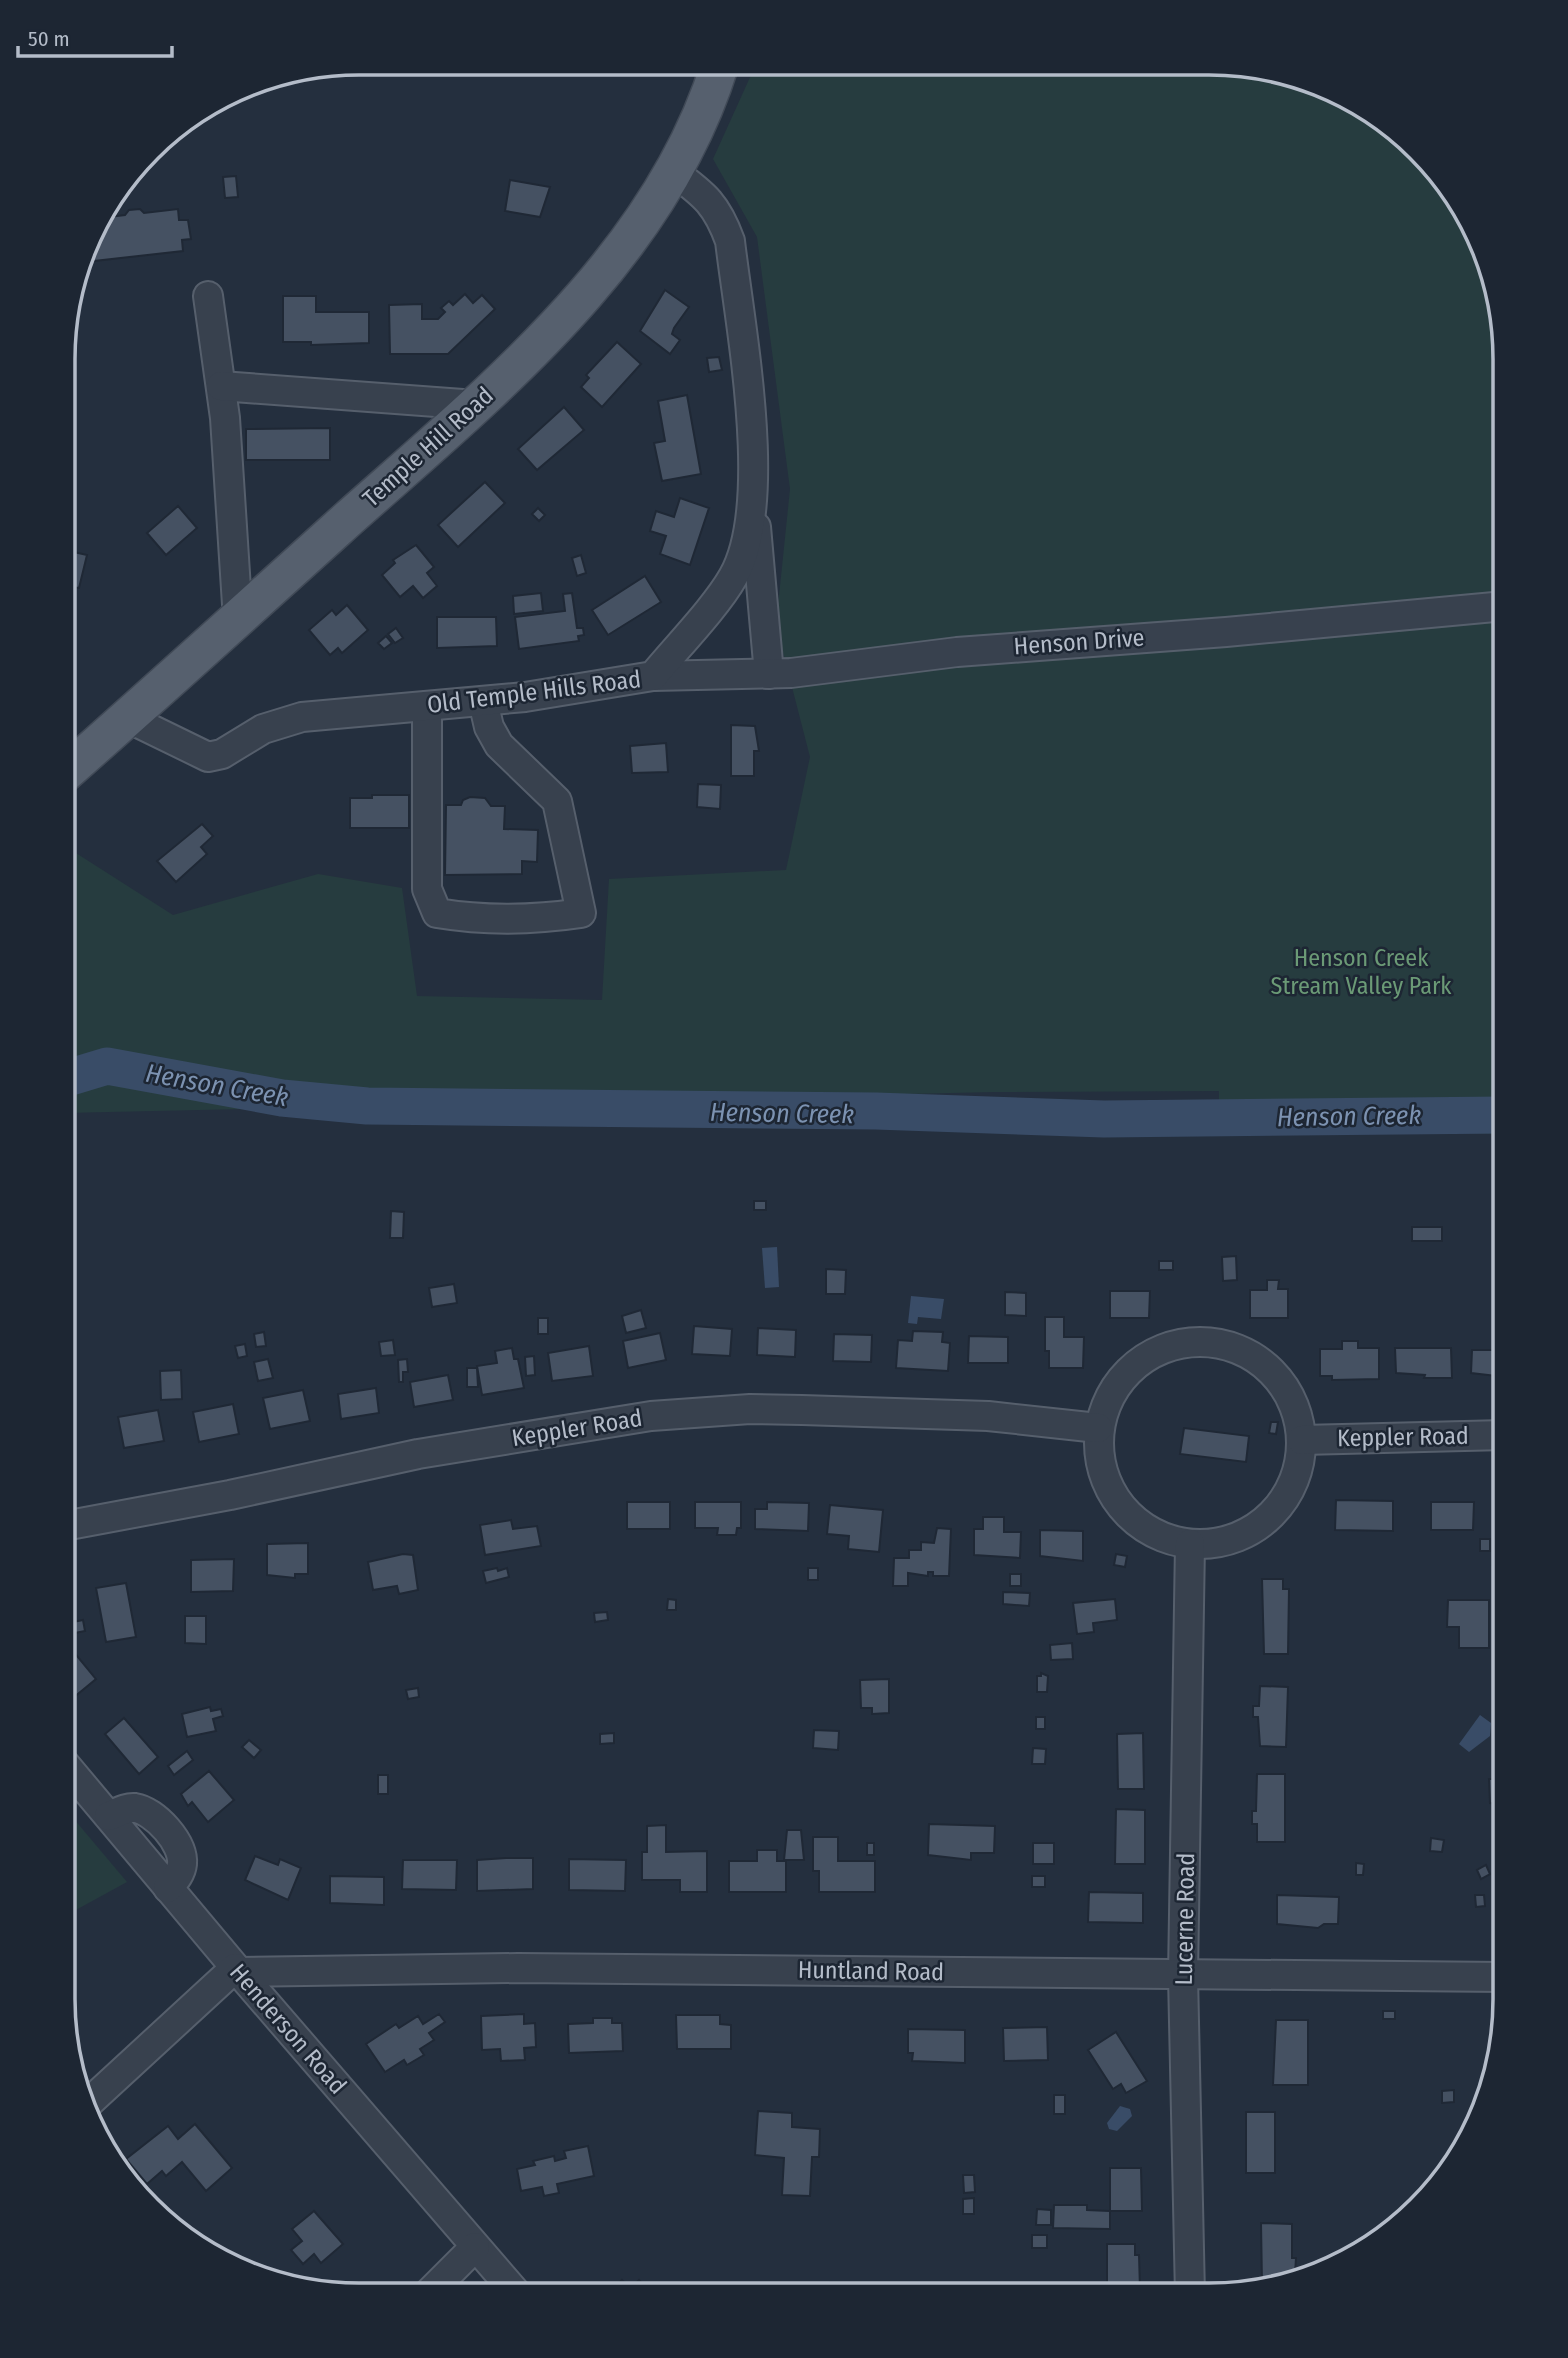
<svg xmlns="http://www.w3.org/2000/svg" width="1568" height="2358" font-family="'Fira Sans Condensed',sans-serif">
  <style>
    .green { fill: #263c3f }
    .water { fill: #394c67 }
    .lines { fill: none; stroke-linecap: round; stroke-linejoin: round }
    .river { stroke: #394c67; stroke-width: 37 }
    .building { fill: #455162; stroke: #1f2835; stroke-width: 2 }
    .minor-casing { stroke: #565f6c; stroke-width: 32 }
    .major-casing { stroke: #414a57; stroke-width: 40 }
    .minor { stroke: #38414e; stroke-width: 28 }
    .major { stroke: #56606e; stroke-width: 37 }
    .labels { text-anchor: middle; stroke-width: 5; stroke-linejoin: round; paint-order: stroke }
    .street-label { font-size: 24px; fill: #b4bcc9; stroke: #1d2633 }
    .park-label { font-size: 24px; fill: #6b9a76; stroke: #1d2633 }
    .water-label { font-size: 26px; font-style: italic; fill: #7c92b1; stroke: #1d2633 }
    .rim { fill: none; stroke: #b4bcc9; stroke-width: 3.5 }
  </style>
  <rect width="100%" height="100%" fill="#242f3e"/>
  <g class="green">
    <polygon points="756,64 1248,66 1323,86 1390,124 1444,179 1482,245 1505,359 1505,1134 1219,1127 1219,1091 995,1092 64,1113 65,846 173,915 318,874 402,888 417,996 602,1000 609,879 786,870 810,757 776,625 790,489 757,237 713,159"/>
    <polygon points="63,1806 127,1882 63,1917"/>
  </g>
  <g class="water">
    <polygon points="777,1247 779,1287 765,1288 762,1248"/>
    <polygon points="911,1296 944,1299 941,1319 918,1317 917,1324 908,1323"/>
    <polygon points="1480,1715 1491,1723 1490,1736 1469,1752 1459,1744"/>
    <polygon points="1120,2106 1130,2109 1132,2116 1117,2131 1109,2129 1107,2123"/>
  </g>
  <g class="lines">
    <polyline class="river" points="64,1079 107,1066 282,1098 367,1106 876,1111 1104,1119 1505,1115"/>
  </g>
  <g class="building">
    <polygon points="236,176 238,197 225,198 223,177"/>
    <polygon points="510,180 550,187 540,217 505,211"/>
    <polygon points="140,209 144,213 178,209 179,220 188,220 191,239 182,240 183,251 85,262 100,218 125,215 129,210"/>
    <polygon points="665,290 689,307 674,328 672,334 680,340 670,354 640,331"/>
    <polygon points="465,294 473,303 482,295 495,309 448,354 390,354 389,305 422,304 422,319 438,319 445,312 441,308 449,301 453,305"/>
    <polygon points="283,296 316,296 316,312 369,312 369,343 311,345 311,342 283,342"/>
    <polygon points="617,342 641,364 602,407 581,387 589,378 586,375"/>
    <polygon points="719,357 722,370 709,372 707,358"/>
    <polygon points="687,395 701,474 662,481 654,443 665,441 658,401"/>
    <polygon points="564,407 584,430 537,470 518,449"/>
    <polygon points="330,428 330,460 246,460 246,429"/>
    <polygon points="485,482 505,503 458,547 438,525"/>
    <polygon points="680,498 709,508 690,565 660,554 666,536 650,531 656,511 674,517"/>
    <polygon points="178,506 197,528 166,555 147,533"/>
    <polygon points="538,508 545,515 539,521 532,514"/>
    <polygon points="416,545 434,567 427,573 437,586 423,598 413,586 400,597 382,575 395,563 393,560"/>
    <polygon points="65,550 87,555 79,588 72,587 68,600 75,602 71,619 65,617"/>
    <polygon points="581,555 586,573 577,576 572,558"/>
    <polygon points="645,576 661,602 608,635 592,610"/>
    <polygon points="541,593 543,611 514,614 513,596"/>
    <polygon points="572,593 577,628 583,628 584,635 578,636 579,641 519,649 515,617 565,611 563,594"/>
    <polygon points="347,605 368,630 342,653 338,648 330,655 309,630 332,610 336,615"/>
    <polygon points="437,617 496,617 497,646 437,648"/>
    <polygon points="396,628 403,638 395,643 388,634"/>
    <polygon points="386,636 392,643 384,649 378,643"/>
    <polygon points="731,725 755,726 759,751 754,751 754,776 731,776"/>
    <polygon points="666,743 668,772 632,773 630,746"/>
    <polygon points="698,784 721,785 720,809 697,807"/>
    <polygon points="372,795 409,795 409,828 350,828 350,798 372,798"/>
    <polygon points="470,797 485,798 491,806 505,806 504,829 538,830 537,862 522,861 522,874 445,875 446,805 461,805 463,800"/>
    <polygon points="202,824 213,836 201,847 207,854 176,882 157,861"/>
    <rect x="754" y="1201" width="12" height="9"/>
    <polygon points="391,1211 404,1212 403,1238 390,1238"/>
    <rect x="1412" y="1227" width="30" height="14"/>
    <rect x="64" y="1251" width="9" height="19"/>
    <polygon points="1236,1256 1237,1280 1223,1281 1222,1257"/>
    <rect x="1159" y="1261" width="14" height="9"/>
    <polygon points="826,1269 846,1270 845,1294 826,1294"/>
    <polygon points="1267,1280 1279,1280 1278,1289 1288,1289 1288,1318 1250,1318 1250,1290 1267,1290"/>
    <polygon points="454,1284 457,1303 432,1307 429,1288"/>
    <polygon points="1110,1291 1150,1291 1149,1318 1110,1318"/>
    <polygon points="1005,1292 1026,1293 1026,1316 1005,1315"/>
    <polygon points="641,1310 646,1328 626,1333 622,1316"/>
    <polygon points="1045,1317 1064,1317 1064,1337 1084,1337 1083,1368 1049,1368 1049,1351 1045,1351"/>
    <rect x="538" y="1318" width="10" height="16"/>
    <polygon points="694,1326 732,1329 730,1356 692,1354"/>
    <polygon points="758,1328 796,1330 795,1357 757,1355"/>
    <polygon points="913,1331 943,1332 942,1342 950,1343 948,1371 896,1368 898,1340 912,1341"/>
    <polygon points="264,1332 266,1346 256,1347 254,1334"/>
    <polygon points="660,1333 666,1360 628,1368 623,1341"/>
    <polygon points="834,1334 872,1335 871,1362 833,1361"/>
    <polygon points="969,1336 1008,1337 1008,1363 968,1363"/>
    <polygon points="393,1340 395,1355 381,1356 379,1342"/>
    <polygon points="1342,1341 1358,1341 1358,1348 1379,1348 1379,1379 1332,1380 1332,1376 1320,1376 1320,1349 1342,1349"/>
    <polygon points="245,1344 247,1356 238,1358 235,1346"/>
    <polygon points="589,1346 593,1376 552,1381 548,1353"/>
    <polygon points="512,1348 514,1359 518,1359 524,1388 482,1395 477,1366 497,1363 495,1351"/>
    <polygon points="1395,1348 1451,1348 1452,1378 1424,1378 1425,1375 1396,1373"/>
    <polygon points="1472,1350 1505,1350 1505,1377 1471,1373"/>
    <polygon points="534,1356 535,1375 526,1376 525,1357"/>
    <polygon points="268,1359 273,1378 258,1381 254,1362"/>
    <polygon points="407,1359 408,1372 403,1372 403,1382 399,1382 398,1360"/>
    <polygon points="467,1368 477,1368 478,1387 467,1387"/>
    <polygon points="181,1370 182,1399 161,1400 160,1371"/>
    <polygon points="448,1375 453,1400 414,1407 410,1382"/>
    <polygon points="376,1388 379,1413 341,1419 338,1394"/>
    <polygon points="303,1390 310,1421 270,1429 263,1398"/>
    <polygon points="233,1404 239,1434 199,1442 193,1412"/>
    <polygon points="158,1410 164,1441 124,1448 118,1417"/>
    <polygon points="1271,1422 1278,1422 1276,1434 1269,1433"/>
    <polygon points="1184,1428 1249,1436 1246,1462 1180,1454"/>
    <polygon points="1336,1500 1393,1501 1393,1531 1335,1530"/>
    <rect x="627" y="1502" width="43" height="27"/>
    <polygon points="695,1502 741,1502 741,1528 737,1528 736,1535 717,1535 718,1528 695,1528"/>
    <polygon points="767,1502 809,1503 808,1531 755,1529 755,1509 767,1509"/>
    <polygon points="1431,1502 1474,1502 1473,1530 1431,1530"/>
    <polygon points="830,1505 883,1510 879,1552 848,1549 849,1536 827,1534"/>
    <polygon points="983,1517 1004,1517 1004,1532 1021,1532 1020,1558 974,1555 974,1529 983,1529"/>
    <polygon points="511,1520 513,1529 537,1526 541,1546 485,1555 480,1525"/>
    <polygon points="937,1528 951,1529 949,1576 933,1576 933,1572 928,1572 928,1576 908,1573 908,1586 893,1586 894,1558 909,1558 909,1550 921,1550 921,1542 934,1543"/>
    <polygon points="1040,1530 1083,1531 1083,1561 1040,1556"/>
    <rect x="1480" y="1539" width="10" height="12"/>
    <polygon points="308,1543 308,1574 295,1574 295,1578 267,1575 267,1544"/>
    <polygon points="403,1554 413,1555 418,1590 399,1594 397,1586 373,1590 368,1562"/>
    <polygon points="1116,1554 1127,1556 1125,1567 1114,1565"/>
    <polygon points="1493,1556 1504,1556 1504,1566 1492,1565"/>
    <polygon points="234,1559 233,1591 191,1592 191,1560"/>
    <polygon points="497,1568 498,1571 507,1568 509,1577 486,1583 483,1571"/>
    <rect x="808" y="1568" width="10" height="12"/>
    <rect x="1010" y="1574" width="11" height="12"/>
    <polygon points="1262,1579 1283,1579 1283,1589 1289,1589 1288,1654 1264,1654"/>
    <polygon points="126,1583 136,1637 106,1642 96,1588"/>
    <polygon points="68,1584 74,1613 64,1616 64,1585"/>
    <polygon points="1003,1592 1030,1593 1029,1606 1003,1604"/>
    <polygon points="668,1599 676,1600 676,1610 667,1610"/>
    <polygon points="1115,1599 1117,1620 1093,1623 1094,1632 1077,1634 1073,1603"/>
    <polygon points="1448,1600 1489,1600 1489,1648 1459,1648 1459,1627 1447,1627"/>
    <polygon points="607,1612 608,1620 595,1622 594,1613"/>
    <polygon points="185,1616 206,1616 206,1644 185,1643"/>
    <polygon points="83,1620 85,1631 75,1633 73,1622"/>
    <polygon points="64,1640 96,1679 73,1698 63,1687"/>
    <polygon points="1072,1643 1073,1659 1051,1660 1050,1645"/>
    <polygon points="1041,1673 1048,1676 1047,1692 1037,1692 1037,1676 1041,1676"/>
    <polygon points="889,1679 889,1713 872,1714 872,1708 861,1708 860,1680"/>
    <polygon points="1260,1686 1288,1687 1286,1747 1260,1746 1258,1717 1253,1717 1253,1706 1259,1706"/>
    <polygon points="418,1688 419,1697 408,1699 406,1690"/>
    <polygon points="210,1707 211,1711 221,1709 223,1716 213,1719 216,1731 187,1737 182,1714"/>
    <rect x="1036" y="1717" width="9" height="12"/>
    <polygon points="124,1718 158,1757 139,1774 105,1734"/>
    <polygon points="814,1730 839,1731 838,1750 813,1748"/>
    <polygon points="614,1733 614,1743 600,1744 600,1734"/>
    <polygon points="1143,1733 1144,1789 1118,1789 1117,1734"/>
    <polygon points="249,1740 261,1750 254,1758 242,1747"/>
    <polygon points="1033,1748 1046,1749 1045,1764 1032,1764"/>
    <polygon points="187,1751 193,1760 174,1775 168,1766"/>
    <polygon points="209,1771 234,1800 208,1822 192,1802 188,1806 181,1794"/>
    <polygon points="1257,1774 1285,1774 1285,1842 1257,1842 1257,1824 1252,1824 1252,1811 1256,1811"/>
    <rect x="378" y="1775" width="10" height="19"/>
    <polygon points="1489,1779 1504,1779 1504,1804 1490,1803"/>
    <polygon points="1116,1809 1145,1810 1145,1864 1115,1864"/>
    <polygon points="929,1824 995,1826 994,1853 971,1853 971,1860 928,1855"/>
    <polygon points="666,1825 666,1852 707,1851 707,1892 680,1892 680,1880 642,1880 642,1852 647,1852 647,1826"/>
    <polygon points="787,1830 801,1830 804,1860 784,1860"/>
    <polygon points="813,1837 838,1837 838,1861 875,1861 875,1892 819,1892 819,1871 813,1871"/>
    <polygon points="1431,1838 1444,1840 1442,1852 1430,1851"/>
    <rect x="867" y="1843" width="7" height="12"/>
    <rect x="1033" y="1843" width="21" height="21"/>
    <polygon points="757,1850 777,1850 777,1861 786,1861 786,1892 729,1892 729,1861 757,1861"/>
    <polygon points="255,1856 278,1865 280,1859 301,1868 288,1900 245,1880"/>
    <polygon points="506,1858 533,1858 533,1889 477,1891 477,1860"/>
    <polygon points="569,1859 626,1860 625,1891 569,1890"/>
    <polygon points="403,1860 457,1860 456,1890 402,1889"/>
    <polygon points="1356,1863 1364,1864 1363,1875 1356,1875"/>
    <polygon points="1486,1865 1490,1874 1481,1879 1477,1870"/>
    <polygon points="330,1876 384,1877 384,1905 330,1903"/>
    <rect x="1032" y="1876" width="13" height="11"/>
    <polygon points="1089,1892 1143,1893 1143,1923 1088,1922"/>
    <polygon points="1277,1895 1339,1897 1338,1924 1324,1924 1318,1928 1277,1924"/>
    <polygon points="1475,1895 1484,1895 1485,1906 1476,1907"/>
    <rect x="1383" y="2011" width="12" height="8"/>
    <polygon points="439,2014 445,2022 429,2033 434,2040 420,2049 424,2055 407,2065 404,2060 385,2072 366,2044 396,2024 399,2028 418,2016 423,2024"/>
    <polygon points="524,2014 524,2024 535,2023 536,2047 524,2048 525,2060 501,2061 500,2049 482,2050 481,2016"/>
    <polygon points="676,2015 720,2015 720,2024 731,2025 731,2049 677,2049"/>
    <polygon points="593,2018 612,2018 612,2023 622,2023 623,2051 569,2053 568,2024 593,2023"/>
    <polygon points="1276,2020 1308,2020 1308,2085 1273,2085"/>
    <polygon points="1047,2027 1048,2060 1004,2061 1003,2028"/>
    <polygon points="908,2029 965,2030 965,2063 912,2061 913,2053 908,2053"/>
    <polygon points="1116,2032 1147,2081 1126,2093 1121,2084 1113,2089 1088,2050"/>
    <polygon points="1454,2090 1454,2102 1442,2103 1442,2091"/>
    <rect x="1054" y="2095" width="11" height="19"/>
    <polygon points="758,2111 792,2113 792,2127 820,2129 819,2157 812,2157 810,2196 782,2195 784,2158 755,2155"/>
    <rect x="1246" y="2112" width="29" height="61"/>
    <polygon points="195,2124 232,2168 206,2191 182,2162 166,2176 162,2171 147,2184 126,2159 168,2126 178,2139"/>
    <polygon points="588,2146 594,2176 557,2184 559,2193 544,2196 542,2187 521,2191 517,2169 535,2165 533,2161 554,2156 555,2161 566,2158 564,2151"/>
    <polygon points="1110,2168 1141,2168 1142,2211 1110,2211"/>
    <polygon points="963,2175 974,2175 975,2192 964,2193"/>
    <polygon points="974,2198 974,2214 963,2214 963,2199"/>
    <polygon points="1054,2205 1087,2205 1087,2210 1110,2211 1110,2229 1053,2228"/>
    <polygon points="1037,2209 1051,2210 1051,2225 1036,2225"/>
    <polygon points="314,2211 343,2244 321,2263 314,2254 303,2264 291,2250 302,2241 292,2229"/>
    <polygon points="1261,2223 1292,2224 1292,2258 1296,2258 1295,2274 1292,2274 1292,2279 1262,2285"/>
    <rect x="1032" y="2235" width="15" height="13"/>
    <polygon points="1107,2244 1135,2244 1135,2255 1139,2255 1140,2289 1107,2289"/>
    <polygon points="622,2280 630,2289 639,2280 651,2293 608,2293"/>
    <polygon points="830,2282 869,2283 869,2294 830,2294"/>
  </g>
  <g class="lines">
    <defs>
      <g id="minor">
        <polyline points="208,296 225,418 238,620"/>
        <polyline points="221,386 476,405"/>
        <polyline points="756,527 769,674"/>
        <polyline points="653,676 791,673 957,652 1226,632 1505,606"/>
        <path d="M427 706V889L437 913C485 921 534 920 581 913L557 801 499 745 489 727 483 701"/>
        <path d="M128 718 208 757 222 754 263 729 302 717 525 697 653 676C676 648 716 607 733 577 775 504 740 327 730 241 717 205 705 195 675 173"/>
        <circle cx="1200" cy="1443" r="101"/>
        <polyline points="1302,1440 1505,1435"/>
        <polyline points="64,1526 230,1495 418,1454 651,1416 750,1409 802,1410 988,1416 1098,1428"/>
        <polyline points="1190,1544 1183,1976 1190,2295"/>
        <polyline points="63,1762 239,1972 516,2293"/>
        <path d="M109 1816C117 1813 126 1807 135 1808 155 1811 184 1843 182 1864 181 1874 174 1881 168 1888"/>
        <polyline points="239,1972 518,1968 1504,1977"/>
        <polyline points="84,2107 235,1968"/>
        <polyline points="429,2293 475,2247"/>
      </g>
      <path id="major" d="M65 773C160 689 255 603 349 518 494 389 661 256 720 64"/>
    </defs>
    <use href="#minor" class="minor-casing"/>
    <use href="#major" class="major-casing"/>
    <use href="#minor" class="minor"/>
    <use href="#major" class="major"/>
  </g>
  <g class="labels">
    <g class="street-label">
      <text transform="translate(428 447) rotate(-42)" y="8">Temple Hill Road</text>
      <text transform="translate(1079 642) rotate(-4)" y="8">Henson Drive</text>
      <text transform="translate(534 692) rotate(-7)" y="8">Old Temple Hills Road</text>
      <text transform="translate(577 1428) rotate(-9)" y="8">Keppler Road</text>
      <text transform="translate(1403 1437) rotate(-1)" y="8">Keppler Road</text>
      <text transform="translate(1185 1919) rotate(-89)" y="8">Lucerne Road</text>
      <text transform="translate(871 1971) rotate(1)" y="8">Huntland Road</text>
      <text transform="translate(288 2029) rotate(49)" y="8">Henderson Road</text>
    </g>
    <g class="park-label">
      <text x="1361" y="966">Henson Creek<tspan x="1361" dy="28">Stream Valley Park</tspan></text>
    </g>
    <g class="water-label">
      <text transform="translate(217 1085) rotate(10)" y="9">Henson Creek</text>
      <text transform="translate(782 1113) rotate(1)" y="9">Henson Creek</text>
      <text transform="translate(1349 1116) rotate(-1)" y="9">Henson Creek</text>
    </g>
  </g>
  <path d="M0 0H1568V2358H0ZM359 75H1209A284 284 0 0 1 1493 359V1999A284 284 0 0 1 1209 2283H359A284 284 0 0 1 75 1999V359A284 284 0 0 1 359 75Z" fill="#1d2633" fill-rule="evenodd"/>
  <path class="rim" d="M359 75H1209A284 284 0 0 1 1493 359V1999A284 284 0 0 1 1209 2283H359A284 284 0 0 1 75 1999V359A284 284 0 0 1 359 75Z"/>
  <path d="M18 46v10h154v-10" fill="none" stroke="#b4bcc9" stroke-width="3.5"/>
  <text x="28" y="46" font-size="21" fill="#b4bcc9" stroke="#1d2633" stroke-width="5" paint-order="stroke">50 m</text>
</svg>
